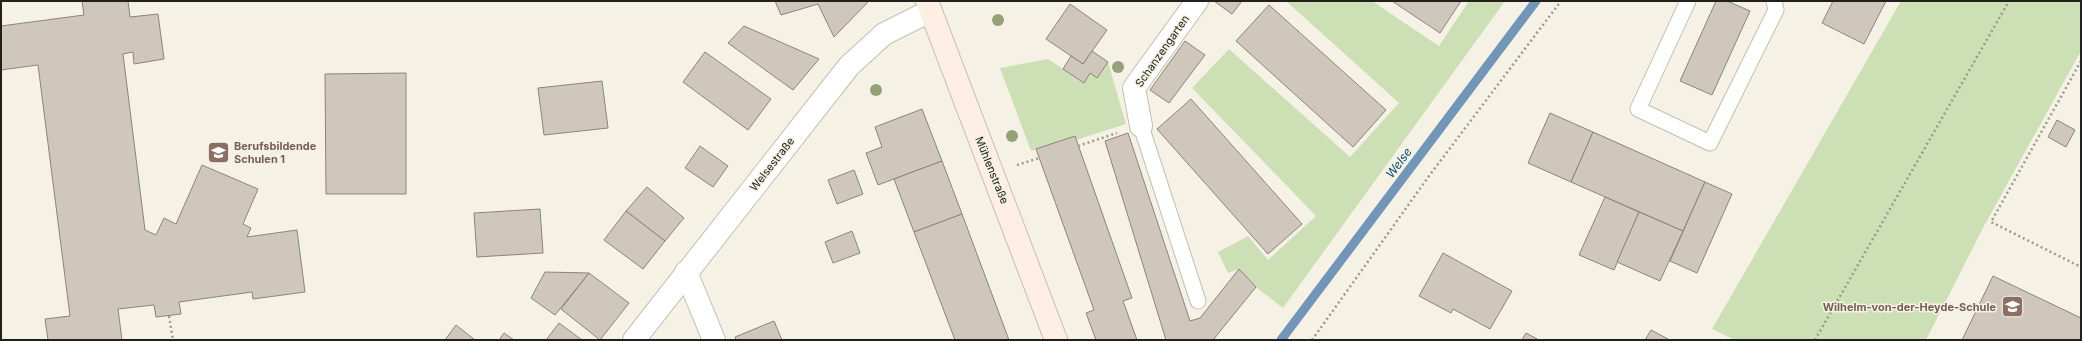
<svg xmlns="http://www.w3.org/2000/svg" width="2082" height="341" font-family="Inter,sans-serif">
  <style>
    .green { fill: #cde0b5 }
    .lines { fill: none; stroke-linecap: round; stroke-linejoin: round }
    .stream { stroke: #7196b7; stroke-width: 9 }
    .building { fill: #cfc6bc; stroke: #8c847a }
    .lane-casing { stroke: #c2bfb2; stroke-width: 17 }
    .street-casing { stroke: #c2bfb2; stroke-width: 24 }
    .secondary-casing { stroke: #c2bfb2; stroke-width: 24 }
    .path { stroke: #9b9990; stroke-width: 2.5; stroke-dasharray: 2 3; stroke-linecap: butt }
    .lane { stroke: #fff; stroke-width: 15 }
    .street { stroke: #fff; stroke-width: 22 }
    .secondary { stroke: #feeee4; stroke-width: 22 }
    .tree { fill: #95a176 }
    .labels { text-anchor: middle; stroke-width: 3; stroke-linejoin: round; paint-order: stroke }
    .street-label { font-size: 11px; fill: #21201c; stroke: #f5f2e5 }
    .education-label { font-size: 11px; font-weight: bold; fill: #785e54; stroke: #f5f2e5; text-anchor: start }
    .water-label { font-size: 12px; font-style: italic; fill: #0b4976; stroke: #f5f2e5 }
  </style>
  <rect width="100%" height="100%" fill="#f5f2e5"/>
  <g class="green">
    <polygon points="1286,1 1372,1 1439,46 1469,1 1505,1 1283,308 1256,287 1239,269 1228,273 1218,252 1248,236 1268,260 1316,216 1192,88 1229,49 1350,157 1399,103"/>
    <polygon points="1901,1 2081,1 2081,51 1984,226 1926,340 1735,340 1712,329"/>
    <polygon points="1048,59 1084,83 1090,73 1097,78 1108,62 1126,124 1076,140 1074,136 1031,151 1000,68"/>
  </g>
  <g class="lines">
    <polyline class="stream" points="1281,340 1536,1"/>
  </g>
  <g class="building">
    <polygon points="82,1 128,1 130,17 158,14 164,59 134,64 133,52 123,54 145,230 156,235 164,218 176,224 202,165 258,189 243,224 251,228 247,237 297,230 305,292 253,299 252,292 179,302 181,314 156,317 154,305 118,309 122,340 48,340 45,319 70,316 38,65 1,70 1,26 84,15"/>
    <polygon points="775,1 869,1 834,37 818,4 781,15"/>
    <polygon points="1214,1 1242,1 1232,14"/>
    <polygon points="1392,1 1461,1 1440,33"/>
    <polygon points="1716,1 1727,1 1750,11 1712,95 1680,81"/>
    <polygon points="1833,1 1886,1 1864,44 1822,23"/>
    <polygon points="1070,4 1107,30 1083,64 1046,39"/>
    <polygon points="1269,5 1386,110 1353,147 1236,41"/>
    <polygon points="744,26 819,59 793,90 728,43"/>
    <polygon points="1185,41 1205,55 1169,103 1150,90"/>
    <polygon points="1092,51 1108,62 1097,78 1090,73 1084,83 1063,69 1071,56 1083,64"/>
    <polygon points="705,52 771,99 748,130 683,82"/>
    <polygon points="406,73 406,194 326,194 325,74"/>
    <polygon points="602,81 608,128 544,135 538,88"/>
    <polygon points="1191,99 1302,224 1268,254 1157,129"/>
    <polygon points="922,109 942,161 878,185 866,153 882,147 875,127"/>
    <polygon points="1550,113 1593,132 1571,182 1528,163"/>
    <polygon points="2057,120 2075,130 2066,147 2048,137"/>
    <polygon points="1593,132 1705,182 1683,231 1571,182"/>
    <polygon points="1128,133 1190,321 1200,318 1239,269 1256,287 1213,340 1166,340 1105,141"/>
    <polygon points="1075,136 1132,298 1123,301 1137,340 1096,340 1086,313 1094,310 1036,149"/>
    <polygon points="700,146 728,166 713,187 685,168"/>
    <polygon points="942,161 962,214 914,232 894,179"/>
    <polygon points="854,170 863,194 837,204 828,180"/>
    <polygon points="1705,182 1732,194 1697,273 1670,261"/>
    <polygon points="647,187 684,218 665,241 626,211"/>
    <polygon points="1605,197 1639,212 1614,270 1579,255"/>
    <polygon points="540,209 543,253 477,257 474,213"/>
    <polygon points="626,211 665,241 643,269 604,240"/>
    <polygon points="1639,212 1683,231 1660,281 1617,262"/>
    <polygon points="962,214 1009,340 955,340 914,232"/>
    <polygon points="852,231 860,253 833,263 825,242"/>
    <polygon points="1443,253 1512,291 1490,329 1453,309 1451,313 1419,296"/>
    <polygon points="545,272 589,273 555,315 531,298"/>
    <polygon points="589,273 629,303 600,340 561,309"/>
    <polygon points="1993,276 2081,318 2081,340 1962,340"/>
    <polygon points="774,321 782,340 736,340 735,337"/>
    <polygon points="559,323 582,340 546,340"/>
    <polygon points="456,325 475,340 445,340"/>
    <polygon points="1651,330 1670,340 1645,340"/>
    <polygon points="504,333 514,340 499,340"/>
    <polygon points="1526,333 1539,340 1522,340"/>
  </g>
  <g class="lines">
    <defs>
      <g id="lane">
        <polyline points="1688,1 1638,109 1710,143 1776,10 1774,1"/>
        <polyline points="1141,126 1198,301"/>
      </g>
      <g id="street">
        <polyline points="1141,126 1134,88 1197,1"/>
        <polyline points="686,272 714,340"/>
        <polyline points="634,340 849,66 884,34 930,11"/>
      </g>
      <polyline id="secondary" points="927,1 1056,340"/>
    </defs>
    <use href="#lane" class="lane-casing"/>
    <use href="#street" class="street-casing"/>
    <use href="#secondary" class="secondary-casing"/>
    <g class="path">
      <polyline points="2081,61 1991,222 2081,267"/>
      <polyline points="1078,146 1117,133"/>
      <polyline points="1017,165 1039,158"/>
      <polyline points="169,316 173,340"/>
      <polyline points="1312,340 1429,176 1561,1"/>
      <polyline points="1815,340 2009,1"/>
    </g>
    <use href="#lane" class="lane"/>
    <use href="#street" class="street"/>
    <use href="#secondary" class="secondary"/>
  </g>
  <g class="tree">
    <circle cx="998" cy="20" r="6"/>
    <circle cx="1118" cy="67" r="6"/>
    <circle cx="876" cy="90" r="6"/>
    <circle cx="1012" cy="136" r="6"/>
  </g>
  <defs>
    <symbol id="school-square" viewBox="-11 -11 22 22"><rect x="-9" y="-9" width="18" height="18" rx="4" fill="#8d6e63" stroke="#f5f2e5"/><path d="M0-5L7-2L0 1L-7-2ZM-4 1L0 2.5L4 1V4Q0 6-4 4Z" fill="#fff"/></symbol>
  </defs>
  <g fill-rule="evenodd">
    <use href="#school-square" x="206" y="140" width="25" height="25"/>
    <use href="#school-square" x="2000" y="294" width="25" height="25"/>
  </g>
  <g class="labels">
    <g class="street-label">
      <text transform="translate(1162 51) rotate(-55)" y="4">Schanzengarten</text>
      <text transform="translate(772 164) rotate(-52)" y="4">Welsestraße</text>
      <text transform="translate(992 170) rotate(68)" y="4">Mühlenstraße</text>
    </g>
    <g class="education-label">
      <text x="234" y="150">Berufsbildende<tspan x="234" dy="13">Schulen 1</tspan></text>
      <text x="1996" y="311" text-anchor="end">Wilhelm-von-der-Heyde-Schule</text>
    </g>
    <g class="water-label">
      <text transform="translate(1399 163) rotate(-53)" y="4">Welse</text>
    </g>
  </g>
  <rect width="2082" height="341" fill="none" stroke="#21201c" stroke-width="4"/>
</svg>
